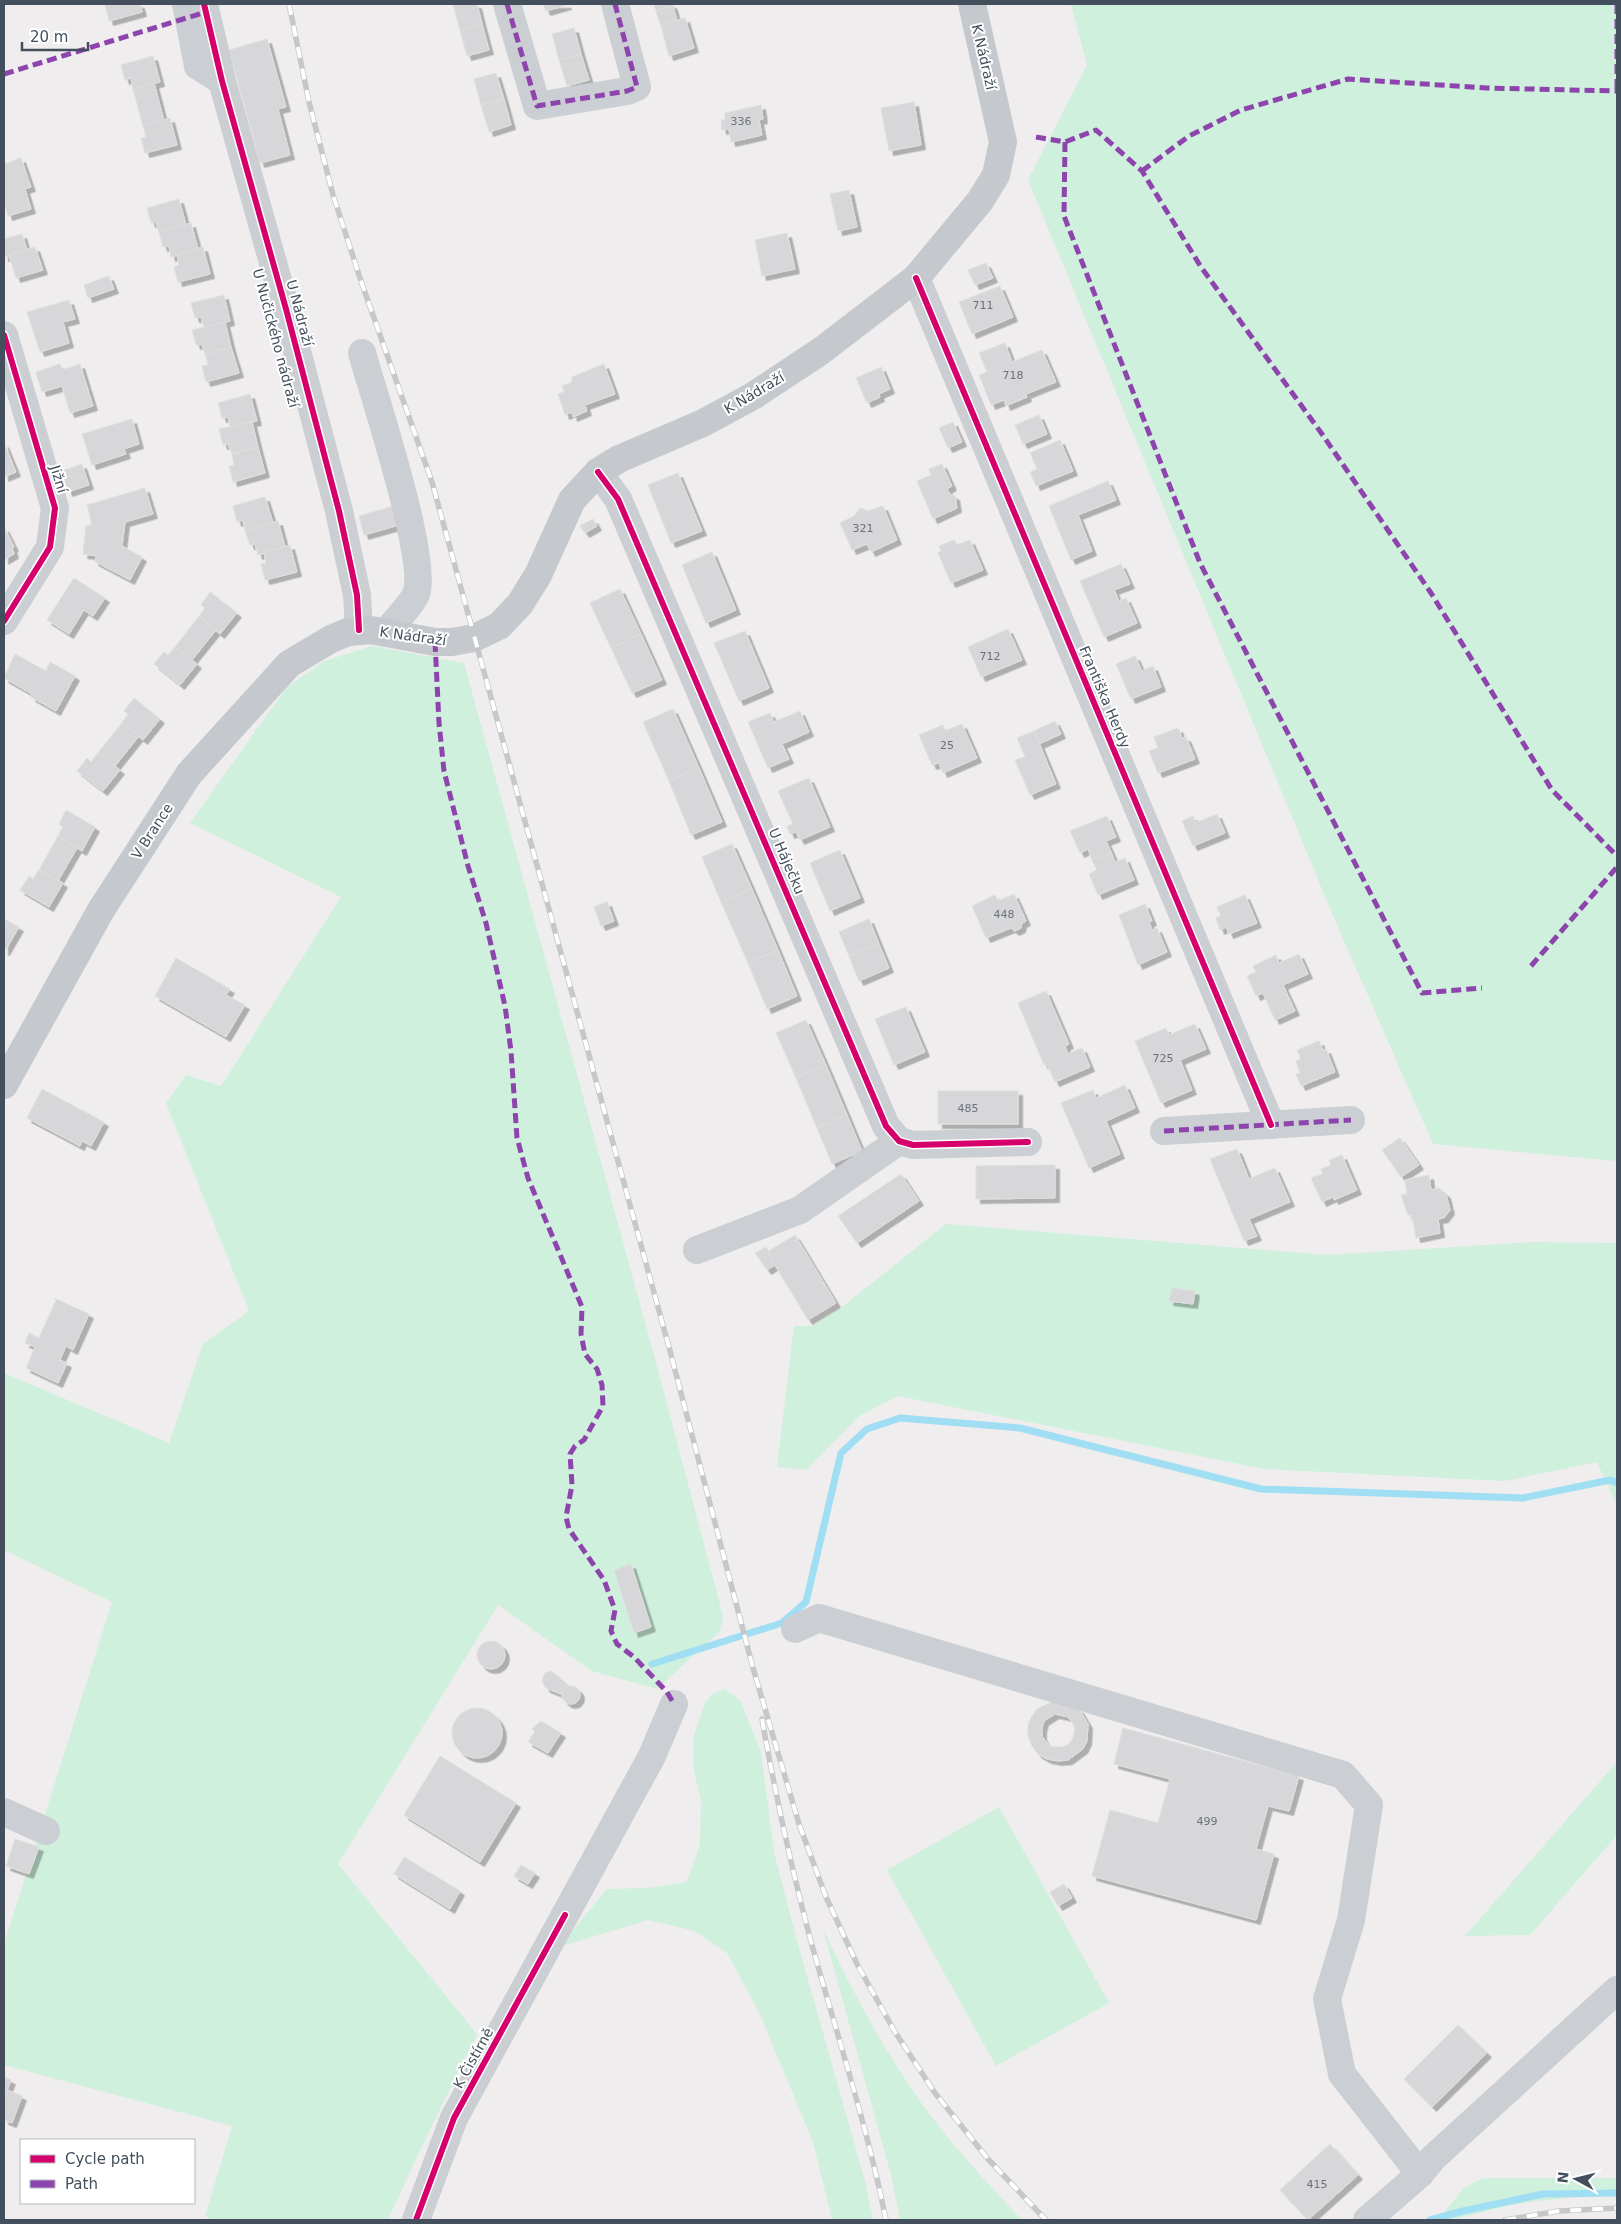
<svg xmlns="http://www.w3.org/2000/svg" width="1621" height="2224" font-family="'DejaVu Sans',sans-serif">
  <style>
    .green { fill: #cff0dc }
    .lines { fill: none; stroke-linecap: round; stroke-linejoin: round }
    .stream { stroke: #9fdef3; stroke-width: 7 }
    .building { fill: #d7d6d9; stroke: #dfdfe0; fill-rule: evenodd; filter: url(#shadow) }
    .minor { stroke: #cbced2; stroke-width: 28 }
    .major { stroke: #c5c9ce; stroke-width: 28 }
    .rail-casing { stroke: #c5c7c9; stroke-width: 5.5 }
    .rail { stroke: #fff; stroke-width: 4; stroke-dasharray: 11; stroke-linecap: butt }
    .quiet { stroke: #8e44ad; stroke-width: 5; stroke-dasharray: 10 5; stroke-linecap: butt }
    .cycleway-casing { stroke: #fff; stroke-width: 9 }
    .cycleway { stroke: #d6006c; stroke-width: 6 }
    .labels { text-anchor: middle; stroke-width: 4; stroke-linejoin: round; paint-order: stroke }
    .number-label { font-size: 11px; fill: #6a727c }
    .street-label { font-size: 14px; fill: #434f5c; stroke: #fff }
  </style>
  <defs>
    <filter id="shadow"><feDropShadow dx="4.5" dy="4.5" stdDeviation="0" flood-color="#0004"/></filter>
  </defs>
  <rect width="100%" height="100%" fill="#efeded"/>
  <g class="green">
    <polygon points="1071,4 1617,4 1617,1161 1433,1144 1334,918 1028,180 1087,65"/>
    <polygon points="372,646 464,663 654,1355 723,1616 720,1631 657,1689 592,1671 498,1605 338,1864 477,2034 422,2146 388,2220 213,2220 205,2216 232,2126 4,2065 4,1944 112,1602 4,1550 4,1373 169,1443 203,1344 249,1311 166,1103 186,1075 221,1086 341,897 190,823 287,687 325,661"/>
    <polygon points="946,1224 1328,1255 1532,1242 1617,1243 1617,1505 1597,1462 1505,1481 1264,1469 898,1396 859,1416 806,1470 777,1467 794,1326 812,1326 842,1307"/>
    <polygon points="724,1689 740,1700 761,1752 774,1852 797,1941 865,2181 873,2220 832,2220 813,2142 759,2012 727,1953 695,1931 648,1920 559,1947 607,1889 647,1888 687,1882 700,1844 701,1801 693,1766 694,1735 705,1703 711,1695"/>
    <polygon points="1617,1762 1617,1835 1530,1935 1465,1936"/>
    <polygon points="999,1807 1109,2003 996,2066 887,1870"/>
    <path d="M823 1929C851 1989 882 2047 920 2101 950 2144 987 2182 1022 2220H900L891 2175Z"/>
    <path d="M1483 2178H1617V2195C1579 2197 1540 2199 1502 2207 1480 2212 1460 2220 1438 2220L1464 2188Z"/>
  </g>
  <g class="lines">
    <g class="stream">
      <polyline points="652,1664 782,1623 806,1602 841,1453 867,1429 900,1418 1020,1428 1261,1489 1523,1498 1610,1480 1617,1483"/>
      <polyline points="1430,2220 1463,2211 1543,2194 1617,2193"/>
    </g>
  </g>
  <g class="building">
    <polygon points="111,4 140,4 142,12 109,21 105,5"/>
    <polygon points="453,4 477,4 482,24 460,30"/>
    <polygon points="543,4 567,4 567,5 546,11"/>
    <polygon points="654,4 672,4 673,6 656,11"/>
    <polygon points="673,6 677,21 661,26 656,11"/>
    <polygon points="685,18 694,48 669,56 661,26"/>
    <polygon points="482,24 489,50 467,56 460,30"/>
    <polygon points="574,28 581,54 559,60 552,34"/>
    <polygon points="267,39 286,107 278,109 290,155 260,163 229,50"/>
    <polygon points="581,54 589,80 567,86 559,60"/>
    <polygon points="153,56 160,82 133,89 131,78 125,80 121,65"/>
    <polygon points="496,73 504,99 481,105 474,79"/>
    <polygon points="154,83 164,121 143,126 133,89"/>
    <polygon points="504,99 511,125 489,132 481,105"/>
    <polygon points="914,102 921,145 889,151 881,108"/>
    <polygon points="761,105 763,119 759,120 762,135 731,142 729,129 722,130 721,120 725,120 725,113"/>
    <polygon points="170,118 177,145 145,153 141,138 146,137 143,126"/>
    <polygon points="21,158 31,187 25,189 31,209 8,216 4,202 4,164"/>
    <polygon points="849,190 857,227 838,231 830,194"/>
    <polygon points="179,199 186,225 159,232 156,222 151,223 147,208"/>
    <polygon points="191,223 198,249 171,257 169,246 163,247 159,232"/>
    <polygon points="787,233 795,269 762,276 755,240"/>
    <polygon points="22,234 27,250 4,257 4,239"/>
    <polygon points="35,247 43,270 16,278 9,255"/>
    <polygon points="203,247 210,274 178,282 174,267 179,265 177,255"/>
    <polygon points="986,263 993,278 975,285 968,270"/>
    <polygon points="109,276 114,289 88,298 84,285"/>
    <polygon points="1000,286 1013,317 972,334 959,302"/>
    <polygon points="224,295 230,321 204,328 201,317 195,318 191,303"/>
    <polygon points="69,300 75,319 63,322 69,343 40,352 27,312"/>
    <polygon points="225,322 231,347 205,354 202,344 196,345 192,330"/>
    <polygon points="1005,343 1012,362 1042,350 1056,382 1026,394 1027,397 1006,406 1004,400 991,405 979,375 987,372 979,353"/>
    <polygon points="231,347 239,373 206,382 202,366 208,365 205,354"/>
    <polygon points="60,364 62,370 80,364 93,406 70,413 62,386 42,392 36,372"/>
    <polygon points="604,364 615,394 585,405 587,411 573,417 572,412 565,415 558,394 564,392 562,386 572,382 572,377"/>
    <polygon points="881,367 890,389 879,394 880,397 867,403 856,378"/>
    <polygon points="250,394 257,421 230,427 228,417 222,418 218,403"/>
    <polygon points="1039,415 1047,434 1023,444 1015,425"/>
    <polygon points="132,419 139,444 124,449 126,454 92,465 82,434"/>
    <polygon points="252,422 258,447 232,454 228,444 223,445 219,429"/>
    <polygon points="953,422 962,442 948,448 939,428"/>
    <polygon points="1060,440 1073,471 1036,486 1030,472 1037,469 1030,453"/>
    <polygon points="4,443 16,472 4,477"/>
    <polygon points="258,447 265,473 233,482 229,466 234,465 232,454"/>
    <polygon points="82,464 89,485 68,492 62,471"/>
    <polygon points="942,464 952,486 947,489 950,494 955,496 957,508 933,519 917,481 931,475 929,469"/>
    <polygon points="678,473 702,531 671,543 648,485"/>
    <polygon points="1108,481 1116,500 1078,515 1092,551 1071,560 1049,506"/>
    <polygon points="145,488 153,514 125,522 122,546 142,557 130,580 94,561 97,556 83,554 86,526 92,525 87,505"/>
    <polygon points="265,497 273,523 245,531 243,520 237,522 233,506"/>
    <polygon points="394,506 399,525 364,535 359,516"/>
    <polygon points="883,506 897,540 871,552 867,544 852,550 840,523 854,516 860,508 868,511"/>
    <polygon points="593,519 597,526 585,533 580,526"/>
    <polygon points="278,521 285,547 258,555 255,544 250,545 245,531"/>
    <polygon points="4,527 14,547 12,547 14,554 4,560"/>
    <polygon points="954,540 957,545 970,540 983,570 951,583 938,553 941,551 939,546"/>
    <polygon points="290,545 297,572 265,580 261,564 266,563 264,553"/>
    <polygon points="712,552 736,610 706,623 682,565"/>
    <polygon points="1121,564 1130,584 1114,590 1119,601 1126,598 1137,623 1104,637 1080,581"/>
    <polygon points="74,578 105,598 93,616 84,610 69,634 47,620"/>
    <polygon points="620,589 641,634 611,648 590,603"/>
    <polygon points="210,592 237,613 220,634 199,616 205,608 201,605"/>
    <polygon points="199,616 216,630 192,660 175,647"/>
    <polygon points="1008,629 1022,660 981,677 968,647"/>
    <polygon points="745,631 769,688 739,701 714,643"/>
    <polygon points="641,634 662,680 632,693 611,648"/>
    <polygon points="175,647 197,664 180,685 154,664 164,652 168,655"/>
    <polygon points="15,654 46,671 50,662 75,676 56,711 31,697 32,694 4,678"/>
    <polygon points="1135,656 1142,671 1153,666 1161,687 1131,699 1116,664"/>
    <polygon points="134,698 160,719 143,740 122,723 128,714 124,711"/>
    <polygon points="673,709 699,768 669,781 643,722"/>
    <polygon points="800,711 809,732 782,744 789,759 768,768 748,722 770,713 774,722"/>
    <polygon points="1055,721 1061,734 1039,744 1034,731"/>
    <polygon points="122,723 139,736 115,766 98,753"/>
    <polygon points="962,724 977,758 943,773 939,763 932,765 919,735 943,725 945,731"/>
    <polygon points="1178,728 1182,738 1186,737 1195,759 1158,773 1149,751 1158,748 1154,737"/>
    <polygon points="1034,731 1056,784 1030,795 1015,760 1025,757 1017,738"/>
    <polygon points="98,753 120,770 103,791 77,771 87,758 91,762"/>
    <polygon points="699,768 722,822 691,835 669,781"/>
    <polygon points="809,778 830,827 800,840 796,832 790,834 787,826 793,824 778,791"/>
    <polygon points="66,810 95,827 82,851 58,836 63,827 59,824"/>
    <polygon points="1217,814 1225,833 1193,846 1182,821 1193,816 1195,823"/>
    <polygon points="1107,816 1116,837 1106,841 1111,852 1092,860 1088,849 1080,853 1070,831"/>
    <polygon points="58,836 77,848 58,881 39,870"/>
    <polygon points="732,844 752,889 721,902 702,857"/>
    <polygon points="840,850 860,898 830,911 810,863"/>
    <polygon points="1111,852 1115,862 1125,858 1134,880 1098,895 1089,874 1097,870 1092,860"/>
    <polygon points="39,870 63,883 49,907 20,890 29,876 33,879"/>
    <polygon points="752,889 778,950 748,963 721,902"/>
    <polygon points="1014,894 1026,921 1022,923 1021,928 1015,931 1011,928 986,938 972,906 995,895 998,901"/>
    <polygon points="1245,895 1257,923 1229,934 1226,927 1220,930 1216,918 1221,916 1217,907"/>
    <polygon points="607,902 614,921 601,926 594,907"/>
    <polygon points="1145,904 1152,921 1149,922 1152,930 1157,928 1167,952 1138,965 1119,915"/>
    <polygon points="4,919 19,927 5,951 4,951"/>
    <polygon points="869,919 879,944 849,956 839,932"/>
    <polygon points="879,944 889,968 859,981 849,956"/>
    <polygon points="778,950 797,996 767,1009 748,963"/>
    <polygon points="1299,954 1308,974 1283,985 1295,1011 1275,1020 1263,993 1256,996 1247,976 1256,972 1253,966 1276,955 1279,963"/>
    <polygon points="176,958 230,989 226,995 245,1005 226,1037 155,996"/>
    <polygon points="1046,991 1069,1044 1065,1046 1068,1054 1082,1048 1090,1067 1055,1082 1047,1064 1044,1065 1018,1003"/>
    <polygon points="906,1007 925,1052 894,1065 875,1019"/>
    <polygon points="806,1020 826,1065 796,1078 776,1033"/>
    <polygon points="1195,1024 1206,1049 1180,1060 1192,1090 1161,1103 1135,1041 1166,1028 1169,1035"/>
    <polygon points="1319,1041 1323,1050 1326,1049 1335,1072 1301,1086 1296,1074 1300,1073 1296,1061 1301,1059 1297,1050"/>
    <polygon points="826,1065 847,1115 817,1128 796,1078"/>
    <polygon points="1125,1085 1135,1108 1106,1121 1120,1154 1089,1168 1061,1103 1093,1090 1096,1098"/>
    <polygon points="42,1089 104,1122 91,1146 82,1141 80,1146 27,1118"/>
    <rect x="938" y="1091" width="80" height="33"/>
    <polygon points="847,1115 862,1151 832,1164 817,1128"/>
    <polygon points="1400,1138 1419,1165 1401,1177 1382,1150"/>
    <polygon points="1237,1149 1249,1179 1275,1168 1290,1202 1249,1219 1257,1236 1244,1241 1210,1159"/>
    <polygon points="1342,1155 1357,1190 1334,1200 1333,1197 1322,1202 1311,1178 1323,1174 1321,1169 1331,1165 1329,1160"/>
    <polygon points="1055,1165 1055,1198 976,1199 976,1166"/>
    <polygon points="901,1174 919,1201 857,1243 838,1216"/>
    <polygon points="1429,1175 1431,1190 1439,1188 1446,1194 1450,1210 1444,1218 1438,1219 1440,1233 1416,1238 1412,1215 1408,1215 1401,1195 1407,1194 1405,1180"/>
    <polygon points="795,1235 836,1303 808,1320 767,1252"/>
    <polygon points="766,1247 775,1265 767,1270 755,1253"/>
    <polygon points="1172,1288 1195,1291 1193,1304 1169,1301"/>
    <polygon points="54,1298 89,1314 73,1350 66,1346 60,1360 67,1363 58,1383 26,1368 35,1347 25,1343 29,1333 39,1338 56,1300"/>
    <polygon points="631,1564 651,1627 634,1633 614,1570"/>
    <circle cx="491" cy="1655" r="14"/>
    <polygon points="552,1671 570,1687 566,1689 563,1695 546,1688 542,1681 545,1673"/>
    <circle cx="571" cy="1695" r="9"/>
    <path d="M1054 1701 1079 1709 1088 1724 1087 1741 1083 1749 1068 1760 1058 1761 1047 1759 1038 1754 1032 1746 1028 1736V1725L1032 1716 1037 1709ZM1055 1714 1068 1717 1073 1723 1075 1730 1073 1738 1069 1744 1062 1747H1053L1047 1743 1042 1736V1728L1044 1721Z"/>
    <circle cx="477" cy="1733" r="25"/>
    <polygon points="541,1721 561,1733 548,1753 528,1742 535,1731 532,1729"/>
    <polygon points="1123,1728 1299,1776 1289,1811 1268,1806 1256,1849 1274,1854 1256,1920 1092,1876 1110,1810 1158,1823 1170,1779 1114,1764"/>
    <polygon points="440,1756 516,1803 480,1862 404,1815"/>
    <polygon points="15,1839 39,1847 29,1874 6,1866"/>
    <polygon points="404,1857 460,1891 450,1909 394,1874"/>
    <polygon points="521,1865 535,1873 528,1884 514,1876"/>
    <polygon points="1064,1884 1072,1898 1058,1906 1050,1892"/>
    <polygon points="1458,2025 1487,2053 1432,2107 1404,2079"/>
    <polygon points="4,2077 11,2080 7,2090 22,2096 12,2123 4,2120"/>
    <polygon points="1330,2144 1358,2175 1308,2220 1280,2190"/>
  </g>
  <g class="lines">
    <g class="minor">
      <polyline points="186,4 198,66 222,81"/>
      <polyline points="204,4 222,81 286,309 339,511 357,595 359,630"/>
      <polyline points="507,4 537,106 627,91 637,87 615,4"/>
      <polyline points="916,278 1271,1125"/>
      <polyline points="4,335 55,508 50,547 4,621"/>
      <path d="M362 353C374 396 429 561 416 594 411 606 394 622 385 633"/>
      <polyline points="598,472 618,499 886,1126 899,1141 913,1145 1028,1142"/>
      <polyline points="1164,1131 1351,1120"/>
      <polyline points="697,1250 800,1210 899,1141"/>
      <polyline points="795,1629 819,1618 1343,1775 1369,1805 1351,1920 1327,1999 1342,2074 1420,2174"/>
      <polyline points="4,1812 46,1831"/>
      <polyline points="416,2220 454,2118 652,1756 674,1704"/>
      <polyline points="1367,2220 1420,2174 1433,2158 1617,1990"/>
    </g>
    <polyline class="major" points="4,1085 101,910 189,774 289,664 331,639 348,632 371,630 435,642 452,642 474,638 499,626 520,604 538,575 572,500 598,472 619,459 703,423 753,396 821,351 916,278 980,201 996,175 1003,142 972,4"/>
    <defs>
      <g id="rail">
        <polyline points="289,4 309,102 333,195 362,284 432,482 670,1351 753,1668 799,1824 826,1897 858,1966 895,2032 935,2093 988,2159 1046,2220"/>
        <path d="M762 1719C775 1793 791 1866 810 1938 836 2032 867 2125 886 2220"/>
        <polyline points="1505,2220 1559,2211 1617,2208"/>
      </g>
    </defs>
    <use href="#rail" class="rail-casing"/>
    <use href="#rail" class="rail"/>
    <g class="quiet">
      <polyline points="507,4 537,106 627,91 637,87 615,4"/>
      <polyline points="1617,4 1617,91"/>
      <polyline points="4,74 206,12"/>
      <polyline points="1036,137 1065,142 1096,130 1142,171 1201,267 1322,434 1431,593 1552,790 1617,856"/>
      <polyline points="1065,142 1064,216 1200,563 1422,993 1482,988"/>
      <polyline points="1142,171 1189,136 1241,110 1348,79 1486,88 1617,91"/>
      <polyline points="435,642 439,723 444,771 468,866 486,923 505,1006 511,1051 517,1138 528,1178 582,1307 581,1334 585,1354 597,1369 602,1385 603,1406 584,1440 575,1446 570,1454 572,1485 566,1517 569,1529 604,1580 615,1610 611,1631 617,1644 634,1657 667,1692 674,1704"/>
      <polyline points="1531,966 1617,867"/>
      <polyline points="1164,1131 1351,1120"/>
    </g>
    <defs>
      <g id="cycleway">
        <polyline points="204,4 222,81 286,309 339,511 357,595 359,630"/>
        <polyline points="916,278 1271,1125"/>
        <polyline points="4,335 55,508 50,547 4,621"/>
        <polyline points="598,472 618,499 886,1126 899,1141 913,1145 1028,1142"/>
        <polyline points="416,2220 454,2118 565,1915"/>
      </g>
    </defs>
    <use href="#cycleway" class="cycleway-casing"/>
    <use href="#cycleway" class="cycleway"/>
  </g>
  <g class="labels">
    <g class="number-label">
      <text x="741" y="125">336</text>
      <text x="983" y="309">711</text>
      <text x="1013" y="379">718</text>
      <text x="863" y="532">321</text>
      <text x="990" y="660">712</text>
      <text x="947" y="749">25</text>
      <text x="1004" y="918">448</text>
      <text x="1163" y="1062">725</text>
      <text x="968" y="1112">485</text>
      <text x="1207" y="1825">499</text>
      <text x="1317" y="2188">415</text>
    </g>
    <g class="street-label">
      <text transform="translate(984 57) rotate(77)" y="5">K Nádraží</text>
      <text transform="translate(300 313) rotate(75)" y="5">U Nádraží</text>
      <text transform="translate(276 338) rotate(75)" y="5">U Nučického nádraží</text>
      <text transform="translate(754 393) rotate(-31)" y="5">K Nádraží</text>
      <text transform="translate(59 479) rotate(73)" y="5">Jižní</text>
      <text transform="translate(413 636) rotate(8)" y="5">K Nádraží</text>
      <text transform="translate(1105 697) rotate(67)" y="5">Františka Herdy</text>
      <text transform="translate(152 831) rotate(-57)" y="5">V Brance</text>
      <text transform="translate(787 861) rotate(67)" y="5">U Háječku</text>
      <text transform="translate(473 2058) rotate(-61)" y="5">K Čistírně</text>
    </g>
  </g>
  <rect width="1621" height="2224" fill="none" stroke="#434f5c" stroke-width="10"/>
  <rect x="20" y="2139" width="175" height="65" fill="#ffffff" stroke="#b4b9be"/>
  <rect x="30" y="2155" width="25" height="8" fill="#d6006c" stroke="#b4b9be"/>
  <text x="65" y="2164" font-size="15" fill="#434f5c">Cycle path</text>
  <rect x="30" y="2180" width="25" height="8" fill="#8e44ad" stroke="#b4b9be"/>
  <text x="65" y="2189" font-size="15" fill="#434f5c">Path</text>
  <g transform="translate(1576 2179) rotate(277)" stroke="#ffffff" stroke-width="4" paint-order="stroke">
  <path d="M0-4L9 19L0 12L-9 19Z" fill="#434f5c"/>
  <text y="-8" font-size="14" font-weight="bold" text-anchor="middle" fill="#434f5c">N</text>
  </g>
  <path d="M22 42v8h66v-8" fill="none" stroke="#434f5c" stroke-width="2.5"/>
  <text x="30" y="42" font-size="15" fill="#434f5c" stroke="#ffffff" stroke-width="4" paint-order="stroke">20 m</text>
</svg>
